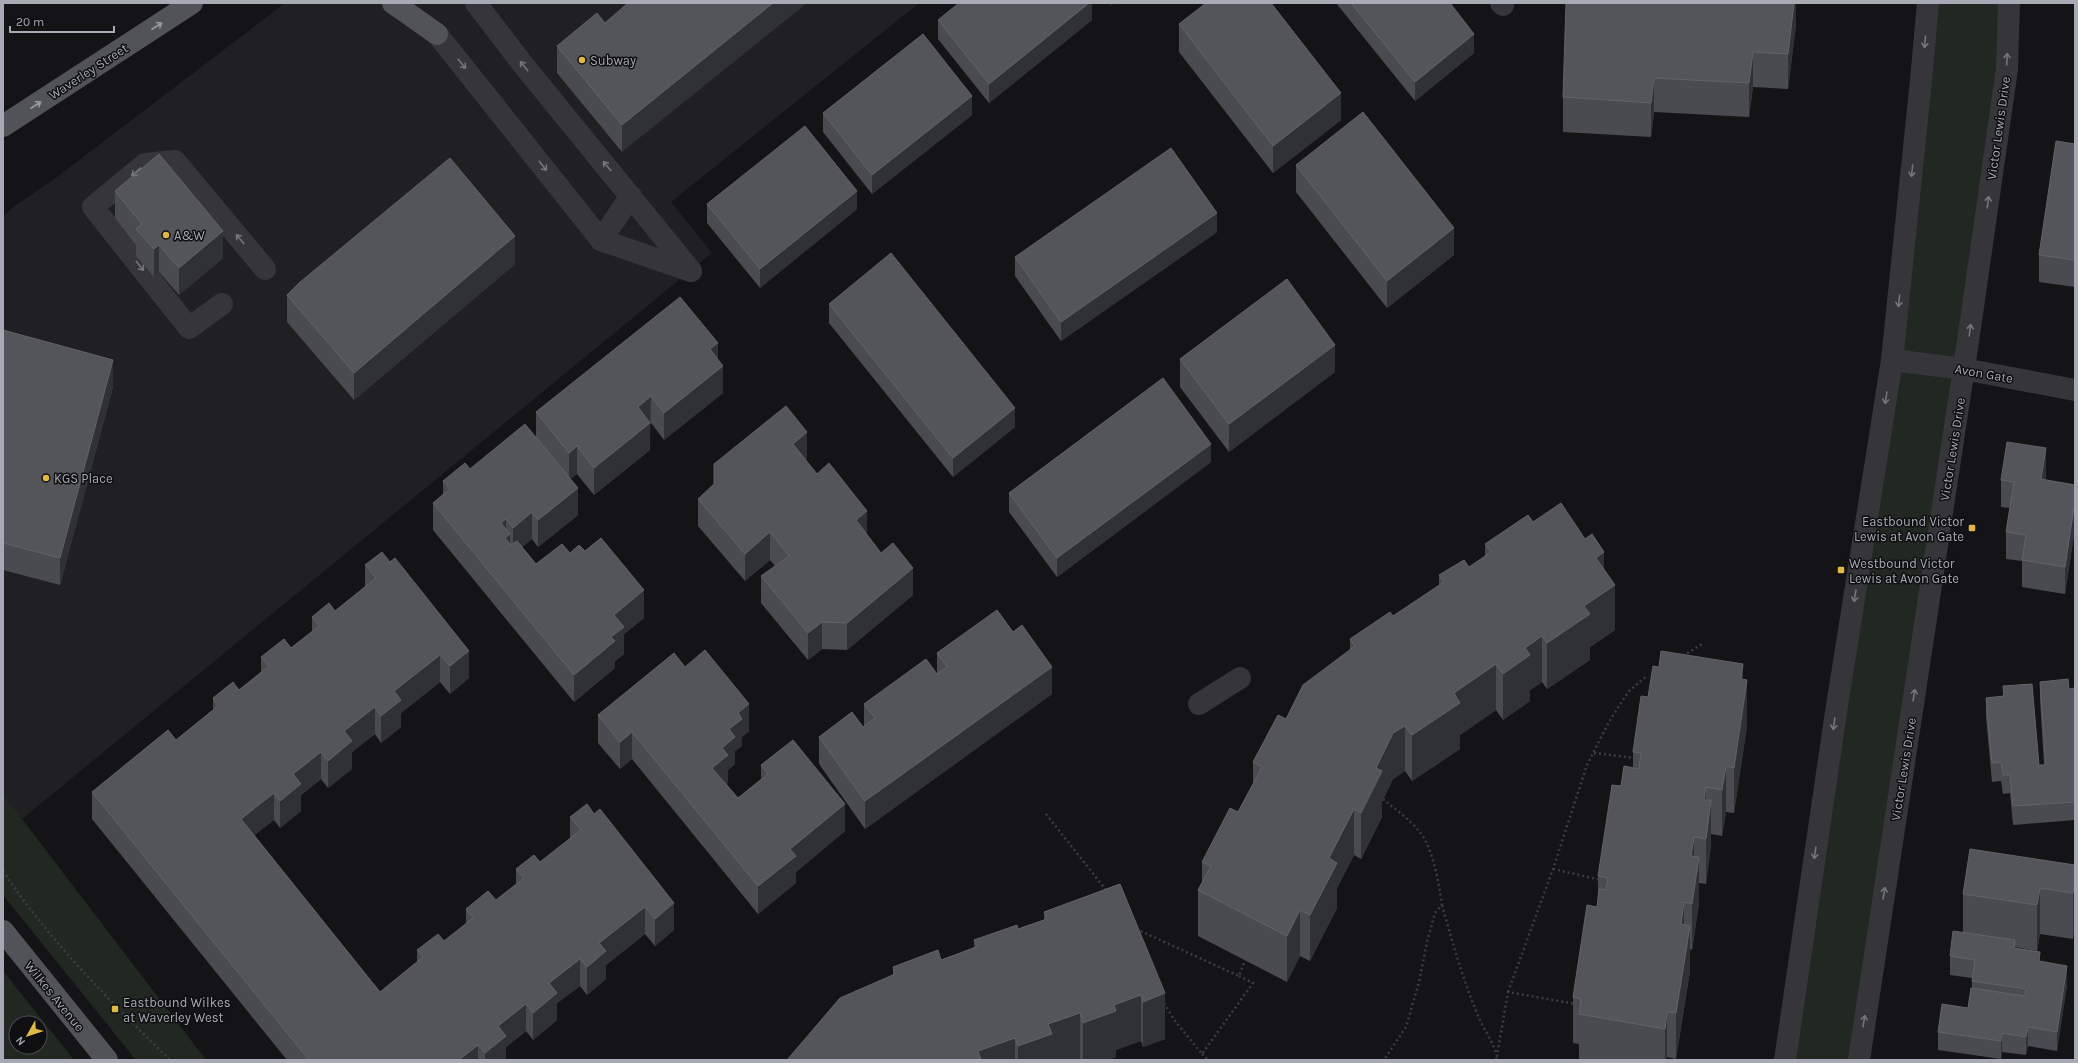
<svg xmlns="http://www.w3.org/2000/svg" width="2078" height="1063" font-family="Karla,sans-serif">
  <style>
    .built { fill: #202022 }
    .green { fill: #212822; fill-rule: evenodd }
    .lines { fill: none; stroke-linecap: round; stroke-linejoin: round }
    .path { stroke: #3c3d41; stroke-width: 2.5; stroke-dasharray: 2 3; stroke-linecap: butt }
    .minor { stroke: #36363a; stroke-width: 22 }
    .major { stroke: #525359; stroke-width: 22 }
    .wall { fill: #4a4b50 }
    .shaded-wall { fill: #303134 }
    .building { fill: #54555a; stroke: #616368 }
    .oneway { stroke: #9699a2 }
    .oneway2 { stroke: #74767d }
    .poi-dot { fill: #dfb943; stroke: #0f0f11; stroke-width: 1.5 }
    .labels { text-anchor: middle; stroke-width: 3; stroke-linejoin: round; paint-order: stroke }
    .poi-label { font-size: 13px; fill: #a7aab4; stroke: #0f0f11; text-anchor: start }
    .street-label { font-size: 13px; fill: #a7aab4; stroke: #0f0f11 }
  </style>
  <rect width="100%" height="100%" fill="#141416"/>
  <polygon class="built" points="285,3 919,3 671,202 712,253 22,819 3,793 3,217 13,207 53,180"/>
  <g class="green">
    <polygon points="1928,3 2009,3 1859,1060 1785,1060 1836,712"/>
    <polygon points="3,793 22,819 206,1060 136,1060 3,895"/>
    <path d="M3 971 74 1060H3ZM16 1023H40V1047H16Z"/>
  </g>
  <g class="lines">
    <g class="path">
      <polyline points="1683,656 1702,644"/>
      <polyline points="1594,753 1635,758"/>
      <path d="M1383 799C1395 809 1409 819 1419 831 1433 847 1439 884 1442 905L1435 913 1427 942 1419 982 1406 1027 1384 1060"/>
      <polyline points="1046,814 1106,890"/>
      <polyline points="1553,869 1601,880"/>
      <path d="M3 871C51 943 109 1000 170 1060"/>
      <path d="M1442 905C1452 941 1462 976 1476 1011 1482 1027 1492 1039 1497 1056L1508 992 1576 1004"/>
      <polyline points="1136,929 1239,976 1245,960"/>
      <polyline points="1508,992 1553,869 1587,765 1609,722 1628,692 1647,676"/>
      <polyline points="1164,1003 1175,1021 1202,1054 1253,983 1239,976"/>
      <polyline points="1202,1054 1208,1060"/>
      <polyline points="1496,1060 1497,1056"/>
    </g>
    <g class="minor">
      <polyline points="476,3 521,62 691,271"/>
      <polyline points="1501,3 1503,5"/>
      <polyline points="437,34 601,240 631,196"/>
      <polyline points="601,240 691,271"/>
      <polyline points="222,304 189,328 93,207 145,164 175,161 265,269"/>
      <polyline points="1892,360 1964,369 2075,390"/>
      <polyline points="1199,704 1240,678"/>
      <polyline points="1785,1060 1836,712 1892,360 1921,80 1928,3"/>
      <polyline points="1859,1060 1970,328 2007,69 2009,3"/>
    </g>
    <g class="major">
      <polyline points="393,3 437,34"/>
      <polyline points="3,126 192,3"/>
      <polyline points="3,931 107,1060"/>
    </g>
  </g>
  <g class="wall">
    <polygon points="628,3 622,152 557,73 557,46 605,23"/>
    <polygon points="1092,3 1092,20 989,103 938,39 938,20"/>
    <polygon points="1336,3 1450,3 1474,53 1415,101"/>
    <polygon points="1796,3 1796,24 1788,89 1753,87 1749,117 1654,112 1651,137 1563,132 1563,97"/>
    <polygon points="1179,24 1341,120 1273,173 1179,52"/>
    <polygon points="823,113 972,115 872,194 823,132"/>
    <polygon points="2075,144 2075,287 2039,282 2039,255"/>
    <polygon points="1296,165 1454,255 1387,308 1296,192"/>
    <polygon points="115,191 223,258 179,295 159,272 154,277 136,256 136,245 115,218"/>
    <polygon points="707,204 857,209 760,288 707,223"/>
    <polygon points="1217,232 1061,341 1015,276 1015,257"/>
    <polygon points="515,264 354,400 287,322 287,295"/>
    <polygon points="829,304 1015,427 953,477 829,323"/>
    <polygon points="3,330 113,387 60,585 3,570"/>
    <polygon points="718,359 723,393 664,440 651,423 650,424 650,450 594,495 577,474 570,479 578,515 538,547 532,539 522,547 536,564 570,553 644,618 624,634 624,654 615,661 615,668 574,702 433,530 433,503 443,494 443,481 470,469 536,437 536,412"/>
    <polygon points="1180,359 1335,372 1229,452 1180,387"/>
    <polygon points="807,459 805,460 867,535 913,595 847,650 822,649 808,660 761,603 761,576 775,566 770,560 745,581 698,526 698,499"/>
    <polygon points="1211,462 1057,577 1009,512 1009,493"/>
    <polygon points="2046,475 2045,480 2075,485 2075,528 2065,594 2022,587 2022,561 2006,559 2006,532 2010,508 2001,507 2001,480"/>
    <polygon points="1533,522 1604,568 1615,630 1590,647 1590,660 1547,689 1542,682 1530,690 1530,701 1503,720 1496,710 1460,735 1460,749 1412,781 1405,771 1393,779 1382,802 1382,817 1361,859 1354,855 1337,888 1337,908 1310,961 1300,956 1287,982 1198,936 1198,890 1202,883 1202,862 1238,812 1253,784 1253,762 1286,719 1350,650 1350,639 1393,616 1439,585 1439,575 1469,567 1485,556 1485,544"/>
    <polygon points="365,565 469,678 450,694 440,682 401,713 401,727 381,743 375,734 352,752 352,769 328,788 321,779 301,795 301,811 280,828 274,820 254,835 380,992 417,962 417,950 444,941 466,924 466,909 496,900 516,884 516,869 540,862 570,838 570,817 674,930 655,946 645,934 606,965 606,979 587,995 580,986 557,1003 557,1020 533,1040 526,1031 506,1047 506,1060 287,1060 92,819 92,792 176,740 213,710 213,698 239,690 261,672 261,657 291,648 312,632 312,617 335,611 365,587"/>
    <polygon points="937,653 1052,694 865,829 819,764 819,737 863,727 864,726 864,704 937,674"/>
    <polygon points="1743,680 1747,726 1734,813 1726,812 1722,836 1711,834 1711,846 1706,884 1699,883 1699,903 1692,950 1690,949 1690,971 1676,1059 1667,1057 1667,1060 1583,1060 1579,1059 1579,1044 1573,1043 1573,997 1597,907 1598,899 1598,876 1621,786 1633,768 1633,752 1648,697"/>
    <polygon points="2040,682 2069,689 2075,688 2075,820 2013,825 2010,793 2003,794 2001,781 1992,782 1986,717 1986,698 2003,696 2003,686 2039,765 2044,765 2040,700"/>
    <polygon points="598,715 749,731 742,737 742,746 735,751 735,764 728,770 728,783 726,784 738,798 761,779 761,765 845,831 796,872 796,883 758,914 632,759 620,769 598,743"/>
    <polygon points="2075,865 2073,939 2040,934 2037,951 2015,947 2015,949 2040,961 2067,985 2057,1051 2028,1046 2026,1055 2002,1052 2001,1059 1938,1050 1938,1032 1968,1008 1972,988 1972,978 1950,975 1950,956 1963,933 1963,894"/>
    <polygon points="1120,884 1165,1039 1143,1047 1141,1041 1116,1050 1116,1057 1108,1060 1080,1060 1080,1059 1076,1060 787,1060 893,975 893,967 941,960 974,947 974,940 1018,929 1044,920 1044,912"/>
  </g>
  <g class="shaded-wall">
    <polygon points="773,3 807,3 622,152 622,125"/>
    <polygon points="1089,3 1092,3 1092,20 989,103 989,84"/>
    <polygon points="1110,3 1114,3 1110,6"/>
    <polygon points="1794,3 1796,3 1796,24 1788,89 1788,54"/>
    <polygon points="1474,34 1474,53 1415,101 1415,82"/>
    <polygon points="1753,52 1753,87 1749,117 1749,83"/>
    <polygon points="1654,78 1654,112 1651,137 1651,103"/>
    <polygon points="1341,93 1341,120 1273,173 1273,146"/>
    <polygon points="972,96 972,115 872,194 872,175"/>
    <polygon points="857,191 857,209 760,288 760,269"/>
    <polygon points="1217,213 1217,232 1061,341 1061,322"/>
    <polygon points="1454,228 1454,255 1387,308 1387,281"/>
    <polygon points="223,231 223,258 179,295 179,268"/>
    <polygon points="515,236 515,264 354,400 354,373"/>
    <polygon points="159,245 159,272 154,277 154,249"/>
    <polygon points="718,343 718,370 723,366 723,393 664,440 664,413 710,349"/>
    <polygon points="1335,345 1335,372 1229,452 1229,424"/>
    <polygon points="113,360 113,387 60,585 60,558"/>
    <polygon points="651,396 650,450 594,495 594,468 638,407"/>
    <polygon points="1015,408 1015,427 953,477 953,458"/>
    <polygon points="807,432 807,459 793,471 793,444"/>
    <polygon points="1211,444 1211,462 1057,577 1057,558"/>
    <polygon points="577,446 577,474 569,480 569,453"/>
    <polygon points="2046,448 2046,475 2041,506 2041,479"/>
    <polygon points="578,488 578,515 538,547 538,520"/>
    <polygon points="2075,501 2075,528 2065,594 2065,567"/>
    <polygon points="867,511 867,539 856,520"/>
    <polygon points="532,512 532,539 513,555 513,528"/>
    <polygon points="506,519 506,538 510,534 510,561 501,523"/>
    <polygon points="770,532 770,560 745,581 745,554"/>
    <polygon points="1604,552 1604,592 1615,585 1615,630 1590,647 1590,660 1547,689 1547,643 1584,606 1596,558"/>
    <polygon points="913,568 913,595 847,650 847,623"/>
    <polygon points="644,590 644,618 624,634 624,654 615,661 615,668 574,702 574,675 611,637 614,615"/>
    <polygon points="822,622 822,649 808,660 808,633"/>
    <polygon points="1542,636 1542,682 1530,690 1530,701 1503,720 1503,674 1525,648"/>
    <polygon points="469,651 469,678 450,694 450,666"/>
    <polygon points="440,655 440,682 401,713 401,727 381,743 381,716 394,691"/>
    <polygon points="1496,664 1496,710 1460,735 1460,749 1412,781 1412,735 1454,693"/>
    <polygon points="1743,664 1743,704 1747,680 1747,726 1734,813 1734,768 1741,679"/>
    <polygon points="1052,667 1052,694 865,829 865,801"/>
    <polygon points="749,704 749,731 742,737 742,746 735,751 735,764 728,770 728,783 712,795 712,768 729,729 738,713"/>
    <polygon points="375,707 375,734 352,752 352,769 328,788 328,761 344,731"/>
    <polygon points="1405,726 1405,771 1393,779 1382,802 1382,817 1361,859 1361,813 1376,768 1393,733"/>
    <polygon points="632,732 632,759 620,769 620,742"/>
    <polygon points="321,752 321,779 301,795 301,811 280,828 280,801 293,774"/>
    <polygon points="1726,766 1726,812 1722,836 1722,790"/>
    <polygon points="1706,787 1706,833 1704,800"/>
    <polygon points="274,793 274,820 241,846 241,819"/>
    <polygon points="1711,800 1711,846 1706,884 1706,839"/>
    <polygon points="845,804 845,831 796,872 796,883 758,914 758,886 790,849"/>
    <polygon points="1354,809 1354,855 1337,888 1337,908 1310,961 1310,915 1329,858"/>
    <polygon points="1694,837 1694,882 1691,856"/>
    <polygon points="1699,857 1699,903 1692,950 1692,904"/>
    <polygon points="2075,880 2075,926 2073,939 2073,893"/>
    <polygon points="2040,888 2040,934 2037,951 2037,905"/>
    <polygon points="1684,902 1684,948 1681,924"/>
    <polygon points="674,903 674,930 655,946 655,919"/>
    <polygon points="645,907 645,934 606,965 606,979 587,995 587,967 599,943"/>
    <polygon points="1300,910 1300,956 1287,982 1287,936"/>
    <polygon points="1690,926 1690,971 1676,1059 1676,1013"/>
    <polygon points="580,959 580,986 557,1003 557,1020 533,1040 533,1013 549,983"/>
    <polygon points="2067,966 2067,985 2057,1051 2057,1032"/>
    <polygon points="1165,993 1165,1039 1143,1047 1143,1002"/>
    <polygon points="1141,995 1141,1041 1116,1050 1116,1057 1108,1060 1083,1060 1083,1023 1114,1005"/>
    <polygon points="526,1004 526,1031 506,1047 506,1060 485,1060 485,1053 498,1026"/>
    <polygon points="1667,1012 1667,1060 1665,1060 1665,1029"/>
    <polygon points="1080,1013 1080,1059 1076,1060 1018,1060 1018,1046 1048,1024"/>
    <polygon points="2028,1027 2028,1046 2026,1055 2026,1037"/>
    <polygon points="2002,1033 2002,1052 2001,1059 2001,1041"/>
    <polygon points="1015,1038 1015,1060 978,1060 978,1051"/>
    <polygon points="478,1045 478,1060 459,1060"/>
  </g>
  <g class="building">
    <polygon points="628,3 773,3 622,125 557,46 597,13 605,23"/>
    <polygon points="959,3 1089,3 989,84 938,20"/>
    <polygon points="1206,3 1271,3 1341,93 1273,146 1179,24"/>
    <polygon points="1351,3 1450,3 1474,34 1415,82"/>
    <polygon points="1566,3 1794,3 1788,54 1753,52 1749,83 1654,78 1651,103 1563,97"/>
    <polygon points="923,34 972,96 872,175 823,113"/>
    <polygon points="1363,112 1454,228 1387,281 1296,165"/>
    <polygon points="805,126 857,191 760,269 707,204"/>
    <polygon points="2056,141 2075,144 2075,260 2039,255"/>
    <polygon points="1171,148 1217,213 1061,322 1015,257"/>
    <polygon points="159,154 223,231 179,268 159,245 154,249 136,229 142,224 115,191"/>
    <polygon points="450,158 515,236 354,373 287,295 299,283"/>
    <polygon points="891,253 1015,408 953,458 829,304"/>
    <polygon points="1287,279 1335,345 1229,424 1180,359"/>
    <polygon points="680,297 718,343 710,349 723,366 664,413 651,396 638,407 650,423 594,468 577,446 569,453 536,412"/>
    <polygon points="3,330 113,360 60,558 3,543"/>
    <polygon points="1163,378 1211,444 1057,558 1009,493"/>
    <polygon points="786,406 807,432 793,444 817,474 829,463 867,511 856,520 881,553 893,543 913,568 847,623 822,622 808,633 761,576 789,556 770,532 745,554 698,499 714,484 714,464"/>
    <polygon points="525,424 578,488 538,520 532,512 513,528 506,519 501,523 510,534 505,538 511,545 517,541 536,564 562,544 570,553 579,545 585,551 601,538 644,590 614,615 624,627 611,637 615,641 574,675 433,503 450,489 443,481 465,463 470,469"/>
    <polygon points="2007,442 2046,448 2041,479 2075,485 2075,501 2065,567 2022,560 2026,535 2006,532 2014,482 2001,480"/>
    <polygon points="1561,503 1585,539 1592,534 1604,552 1596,558 1615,585 1584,606 1590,614 1547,643 1542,636 1525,648 1530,655 1503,674 1496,664 1454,693 1460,703 1412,735 1405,726 1393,733 1376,768 1382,771 1361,813 1354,809 1329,858 1337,863 1310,915 1300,910 1287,936 1198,890 1211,866 1202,862 1230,808 1238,812 1262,767 1253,762 1278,715 1286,719 1303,685 1355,646 1350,639 1390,612 1393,616 1444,582 1439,575 1464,560 1469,567 1491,552 1485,544 1528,515 1533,522"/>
    <polygon points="382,552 390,562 395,558 469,651 450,666 440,655 394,691 401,700 381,716 375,707 344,731 352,741 328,761 321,752 293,774 301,784 280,801 274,793 241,819 380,992 423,957 417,950 438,934 444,941 473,918 466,909 488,891 496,900 524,878 516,869 534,855 540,862 581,830 570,817 587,804 594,814 600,809 674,903 655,919 645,907 599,943 606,951 587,967 580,959 549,983 557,993 533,1013 526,1004 498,1026 506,1036 485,1053 478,1045 459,1060 309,1060 92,792 168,730 176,740 218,706 213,698 233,682 239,690 269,666 261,657 284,639 291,648 319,626 312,617 329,603 335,611 376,578 365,565"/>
    <polygon points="997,610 1013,632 1022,625 1052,667 865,801 819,737 852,712 863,727 875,718 864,704 926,659 937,674 947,667 937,653"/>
    <polygon points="705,650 749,704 738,713 742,719 729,729 735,737 722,748 728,755 712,768 738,798 768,774 761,765 793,740 845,804 790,849 796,856 758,886 632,732 620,742 598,715 674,653 685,667"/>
    <polygon points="1661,651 1743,664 1741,679 1747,680 1734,768 1726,766 1722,790 1706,787 1704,800 1711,800 1706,839 1694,837 1691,856 1699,857 1692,904 1684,902 1681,924 1690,926 1676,1013 1667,1012 1665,1029 1579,1014 1581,999 1573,997 1587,905 1597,907 1599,889 1606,890 1608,878 1598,876 1612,785 1621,786 1624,766 1639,769 1641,753 1633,752 1641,696 1648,697 1653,666 1659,667"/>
    <polygon points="2068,679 2069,689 2075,688 2075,802 2013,806 2010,775 2003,775 2001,762 1992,763 1986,698 2004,696 2003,686 2032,684 2039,765 2046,765 2040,682"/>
    <polygon points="1970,849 2075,865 2075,880 2073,893 2040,888 2037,905 1963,894"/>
    <polygon points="1120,884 1165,993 1143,1002 1141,995 1114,1005 1116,1011 1083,1023 1080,1013 1048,1024 1052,1034 1018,1046 1015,1038 978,1051 981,1060 787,1060 840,998 895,974 893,967 938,950 941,960 977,947 974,940 1017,925 1018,929 1047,919 1044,912"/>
    <polygon points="1953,931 2015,940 2014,948 2040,952 2039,961 2067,966 2057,1032 2028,1027 2026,1037 2002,1033 2001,1041 1938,1032 1942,1004 1968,1008 1971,988 2025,996 2026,989 1972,981 1975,960 1950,956"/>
  </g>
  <defs><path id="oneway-shaft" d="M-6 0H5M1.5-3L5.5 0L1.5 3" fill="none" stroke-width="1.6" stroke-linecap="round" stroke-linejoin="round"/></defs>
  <g class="oneway">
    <use href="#oneway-shaft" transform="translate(157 26) rotate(-33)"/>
    <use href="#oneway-shaft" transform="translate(36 105) rotate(-33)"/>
  </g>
  <g class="oneway2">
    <use href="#oneway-shaft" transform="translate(1925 42) rotate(95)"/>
    <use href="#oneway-shaft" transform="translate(2007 59) rotate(-88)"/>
    <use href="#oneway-shaft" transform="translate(462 64) rotate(51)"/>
    <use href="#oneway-shaft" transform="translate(524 66) rotate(-129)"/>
    <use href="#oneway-shaft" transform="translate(543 166) rotate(52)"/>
    <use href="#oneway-shaft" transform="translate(607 166) rotate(-130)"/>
    <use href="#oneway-shaft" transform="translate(1912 171) rotate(96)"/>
    <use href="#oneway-shaft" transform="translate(136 172) rotate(140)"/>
    <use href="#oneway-shaft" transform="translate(1988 202) rotate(-82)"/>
    <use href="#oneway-shaft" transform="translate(240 239) rotate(-130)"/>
    <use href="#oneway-shaft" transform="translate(140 266) rotate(51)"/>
    <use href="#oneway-shaft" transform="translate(1899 301) rotate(96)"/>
    <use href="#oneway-shaft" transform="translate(1970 330) rotate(-82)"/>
    <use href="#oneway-shaft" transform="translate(1886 398) rotate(99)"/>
    <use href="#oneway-shaft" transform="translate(1855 596) rotate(99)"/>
    <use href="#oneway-shaft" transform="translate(1914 695) rotate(-81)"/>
    <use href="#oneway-shaft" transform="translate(1834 724) rotate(98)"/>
    <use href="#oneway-shaft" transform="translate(1815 853) rotate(98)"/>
    <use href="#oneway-shaft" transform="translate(1884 893) rotate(-81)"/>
    <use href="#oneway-shaft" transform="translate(1864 1021) rotate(-81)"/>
  </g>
  <g class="poi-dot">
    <circle cx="582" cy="60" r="4"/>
    <circle cx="166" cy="235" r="4"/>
    <circle cx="46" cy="478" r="4"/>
    <rect x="1968" y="524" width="8" height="8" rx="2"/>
    <rect x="1837" y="566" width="8" height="8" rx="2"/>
    <rect x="111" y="1005" width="8" height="8" rx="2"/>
  </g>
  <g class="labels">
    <g class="poi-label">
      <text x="590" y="65">Subway</text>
      <text x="174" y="240">A&amp;W</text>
      <text x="54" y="483">KGS Place</text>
      <text x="1964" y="526" text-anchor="end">Eastbound Victor<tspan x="1964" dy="15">Lewis at Avon Gate</tspan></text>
      <text x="1849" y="568">Westbound Victor<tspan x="1849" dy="15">Lewis at Avon Gate</tspan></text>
      <text x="123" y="1007">Eastbound Wilkes<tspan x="123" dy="15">at Waverley West</tspan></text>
    </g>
    <g class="street-label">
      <text transform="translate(88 71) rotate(-33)" y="5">Waverley Street</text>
      <text transform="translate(1998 128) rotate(-82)" y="5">Victor Lewis Drive</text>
      <text transform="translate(1984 373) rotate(10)" y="5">Avon Gate</text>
      <text transform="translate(1952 449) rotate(-81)" y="5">Victor Lewis Drive</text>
      <text transform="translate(1903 769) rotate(-81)" y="5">Victor Lewis Drive</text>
      <text transform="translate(55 996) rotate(51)" y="5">Wilkes Avenue</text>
    </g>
  </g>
  <rect width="2078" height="1063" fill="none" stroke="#a7aab4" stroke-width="8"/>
  <g transform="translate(28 1035) rotate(231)"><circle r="19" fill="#0f0f11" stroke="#4c4d52"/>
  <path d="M0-3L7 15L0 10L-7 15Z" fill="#dfb943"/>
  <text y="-6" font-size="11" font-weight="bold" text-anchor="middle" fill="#a7aab4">N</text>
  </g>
  <path d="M10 26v6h104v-6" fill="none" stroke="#a7aab4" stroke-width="2"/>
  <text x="16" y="26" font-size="12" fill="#a7aab4" stroke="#0f0f11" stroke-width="3" paint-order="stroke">20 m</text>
</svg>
